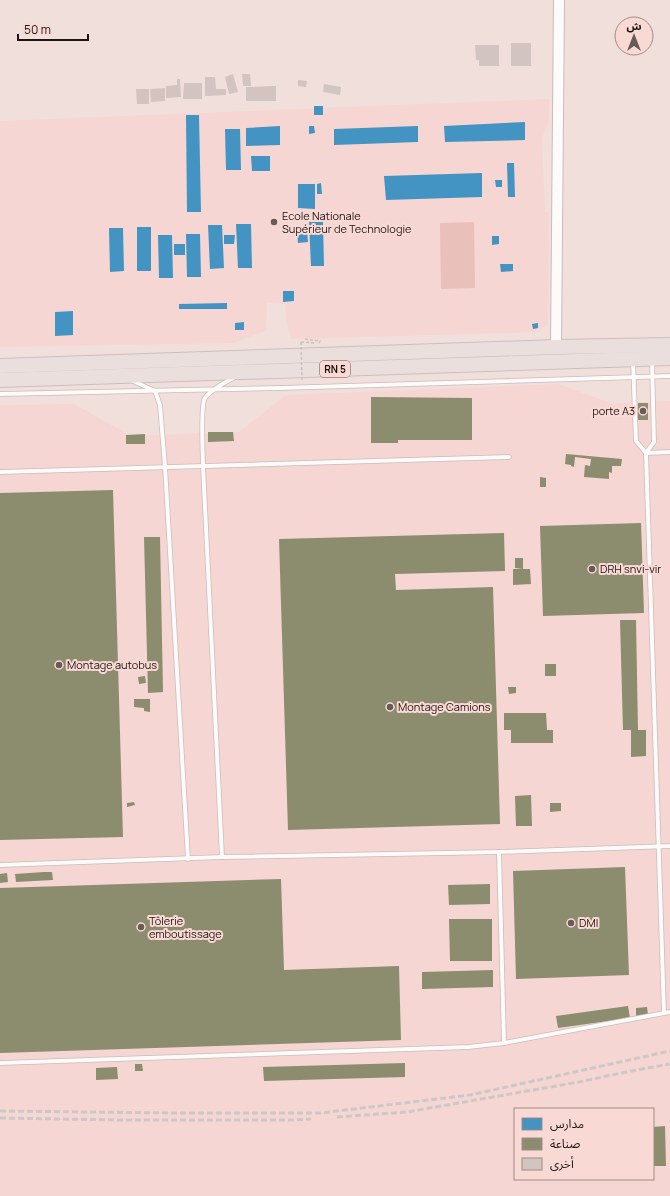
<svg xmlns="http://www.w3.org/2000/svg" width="670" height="1196" font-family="Manrope,'Noto Sans Arabic',sans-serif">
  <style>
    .built { fill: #f5d6d2; fill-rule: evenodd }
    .green { fill: #e9c0ba }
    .schools { fill: #4393c3 }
    .industry { fill: #8c8c6e }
    .building { fill: #d2c4c1 }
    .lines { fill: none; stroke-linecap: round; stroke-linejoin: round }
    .service-casing { stroke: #cabcba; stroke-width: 5.5 }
    .tertiary-casing { stroke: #cabcba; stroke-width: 12 }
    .trunk-casing { stroke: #c9c0be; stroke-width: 16 }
    .path { stroke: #c8c3c2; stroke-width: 1.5; stroke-dasharray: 3 2; stroke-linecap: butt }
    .service { stroke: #fdfafa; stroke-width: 4 }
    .tertiary { stroke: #fdfafa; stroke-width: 10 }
    .trunk { stroke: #ebdfdd; stroke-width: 14 }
    .rail { stroke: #cdc8c8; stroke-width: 3; stroke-dasharray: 6 3; stroke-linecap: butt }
    .path-bridge { stroke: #c8c3c2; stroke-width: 1.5; stroke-dasharray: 3 2; stroke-linecap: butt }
    .poi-dot { fill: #685a58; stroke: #f9d9d4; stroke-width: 1.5 }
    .labels { text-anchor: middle; stroke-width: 4; stroke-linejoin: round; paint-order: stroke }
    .shield { fill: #f9d9d4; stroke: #604e4c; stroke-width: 1 }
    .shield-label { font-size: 10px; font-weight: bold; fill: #1e1311 }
    .poi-label { font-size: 11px; fill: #1e1311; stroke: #f9d9d4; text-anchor: start }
  </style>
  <rect width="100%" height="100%" fill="#f1dfdc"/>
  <g class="built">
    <polygon points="549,99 549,121 542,138 545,212 549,212 548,324 536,332 292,339 286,321 285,304 267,303 266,330 234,343 0,347 0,121"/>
    <path d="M558 384 611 403 670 401V1196H0V405L74 404 131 436 239 432 286 395ZM515 1109H653V1179H515Z"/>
  </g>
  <polygon class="green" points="474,222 475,288 441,289 440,223"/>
  <g class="schools">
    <rect x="314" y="106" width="9" height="9"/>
    <polygon points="186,115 199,115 201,212 187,212"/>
    <polygon points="525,122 525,140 445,142 444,126"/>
    <polygon points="280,126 280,145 246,146 246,128"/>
    <polygon points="309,126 314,126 315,133 309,134"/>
    <polygon points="418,126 418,142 334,145 334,129"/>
    <polygon points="225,129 240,129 241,170 226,170"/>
    <polygon points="251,156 270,156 270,171 252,171"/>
    <polygon points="507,163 514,163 515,197 508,197"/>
    <polygon points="482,173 482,197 386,200 384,176"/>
    <polygon points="495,180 502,180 502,187 496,187"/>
    <polygon points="321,183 322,194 317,194 317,184"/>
    <polygon points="298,184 315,184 315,209 298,208"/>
    <polygon points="309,222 323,222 324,266 311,266"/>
    <polygon points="236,224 251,224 252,268 238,268"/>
    <polygon points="208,225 222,225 224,268 210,269"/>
    <rect x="137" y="227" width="14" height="44"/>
    <polygon points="109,228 123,228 124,271 110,272"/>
    <polygon points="307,232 308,242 298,243 297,233"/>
    <polygon points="186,234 200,234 201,277 187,277"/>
    <polygon points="158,235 172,235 173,278 159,278"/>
    <polygon points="224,235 235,235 234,244 224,244"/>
    <polygon points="492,236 499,236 499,244 492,245"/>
    <rect x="174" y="244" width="11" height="11"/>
    <polygon points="500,264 513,264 513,271 501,272"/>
    <polygon points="283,291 294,291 294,301 283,302"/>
    <polygon points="227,303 227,309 179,309 179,304"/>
    <polygon points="73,311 73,335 55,336 55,312"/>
    <polygon points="244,322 244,330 235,330 235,323"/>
    <polygon points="538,323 538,328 533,329 532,324"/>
  </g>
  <g class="industry">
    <polygon points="371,397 472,398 472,440 398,440 398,443 371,443"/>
    <rect x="638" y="403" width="10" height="17"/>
    <polygon points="208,432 233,432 234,441 208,442"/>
    <polygon points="145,434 145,444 126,444 126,435"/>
    <polygon points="566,454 622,459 621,466 612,466 612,473 609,472 609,479 584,477 585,465 590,466 591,459 575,457 574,467 571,466 571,465 565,464"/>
    <polygon points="540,477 546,478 546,487 540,487"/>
    <polygon points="113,490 123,837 0,840 0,493"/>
    <polygon points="641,523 644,613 543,616 540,526"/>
    <polygon points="504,533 505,571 395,574 396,590 493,587 500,824 288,830 279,539"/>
    <polygon points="144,537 160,537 163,692 148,693"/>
    <polygon points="515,558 523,558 523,569 515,568"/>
    <polygon points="513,569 530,569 531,584 513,585"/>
    <polygon points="620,620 636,620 638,730 646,730 646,756 631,757 631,730 623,730"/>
    <rect x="545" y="664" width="11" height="12"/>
    <polygon points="145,676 146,683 139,684 138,677"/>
    <polygon points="508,687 516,687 516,693 509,694"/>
    <polygon points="134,699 150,699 150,712 144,711 144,708 134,707"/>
    <polygon points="504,713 546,713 547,730 553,730 553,743 511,743 511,730 504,730"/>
    <polygon points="531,795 532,826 516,826 515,796"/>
    <polygon points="134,802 135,805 127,807 127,803"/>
    <polygon points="550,803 561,803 561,811 550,812"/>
    <polygon points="625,867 629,975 516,979 513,871"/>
    <polygon points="44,872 52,872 53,880 16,882 15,874"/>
    <polygon points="7,873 8,882 0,883 0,874"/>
    <polygon points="281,879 284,970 399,966 401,1040 0,1053 0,888"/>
    <polygon points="490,884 490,904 449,905 448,885"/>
    <polygon points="449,919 492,919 492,961 450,961"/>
    <polygon points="493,970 493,987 422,989 422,972"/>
    <polygon points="628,1006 630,1018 558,1028 556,1016"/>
    <polygon points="647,1007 648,1015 636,1016 636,1008"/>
    <polygon points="405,1063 405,1077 264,1081 263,1067"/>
    <polygon points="135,1064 142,1064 143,1071 135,1071"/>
    <polygon points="117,1067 118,1079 96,1080 96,1068"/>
    <polygon points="665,1126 666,1166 653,1166 653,1127"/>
  </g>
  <g class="building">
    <rect x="511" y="43" width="20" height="23"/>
    <polygon points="475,45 499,45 499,66 479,66 479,60 476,60"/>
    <polygon points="233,74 238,92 229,94 225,77"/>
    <polygon points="242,74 250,74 251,86 243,86"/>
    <polygon points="205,77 215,77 216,89 226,89 226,95 205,96"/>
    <polygon points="177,79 180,79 181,97 166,98 166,86 177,85"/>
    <polygon points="298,80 307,81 306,87 298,86"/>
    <polygon points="184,83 202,83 202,99 183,99"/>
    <polygon points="324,84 341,87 340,95 323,92"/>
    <polygon points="276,86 276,101 246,101 246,87"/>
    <polygon points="165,88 165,101 151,102 150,89"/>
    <polygon points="136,89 149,89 149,104 137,104"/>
  </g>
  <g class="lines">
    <defs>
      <g id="service">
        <polyline points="633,361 636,441 646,453"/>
        <polyline points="652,362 654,442 646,453 664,1013"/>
        <polyline points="133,381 155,391 160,405 165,467 188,859"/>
        <polyline points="0,394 280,388 670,376"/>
        <polyline points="646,453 670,452"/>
        <polyline points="0,472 509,457"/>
        <polyline points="499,852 504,1043"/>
        <path d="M222 857 203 466C203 454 200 406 205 398 211 389 226 382 235 377"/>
        <polyline points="0,865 222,857 499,852 670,846"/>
        <polyline points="0,1063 468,1047 504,1043 670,1012"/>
      </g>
      <polyline id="tertiary" points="556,347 559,0"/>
      <g id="trunk">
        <polyline points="0,366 556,347 670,345"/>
        <polyline points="0,380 670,358"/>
      </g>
    </defs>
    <use href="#service" class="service-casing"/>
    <use href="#tertiary" class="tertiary-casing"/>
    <use href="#trunk" class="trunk-casing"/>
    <g class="path">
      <polyline points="305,339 320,341 319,343"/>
      <polyline points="301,342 315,343"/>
    </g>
    <use href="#service" class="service"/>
    <use href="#tertiary" class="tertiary"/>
    <use href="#trunk" class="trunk"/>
    <g class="rail">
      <polyline points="0,1111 175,1113 321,1113 470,1095 670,1051"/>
      <polyline points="337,1117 407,1112 579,1082 626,1072 670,1064"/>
      <polyline points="0,1118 122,1120 292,1120 311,1119"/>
    </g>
    <polyline class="path-bridge" points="301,342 302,380"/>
  </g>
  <g class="poi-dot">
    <circle cx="274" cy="222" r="4"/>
    <circle cx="643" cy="411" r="4"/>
    <circle cx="592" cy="569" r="4"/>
    <circle cx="59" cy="665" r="4"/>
    <circle cx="390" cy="707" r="4"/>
    <circle cx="571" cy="923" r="4"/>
    <circle cx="141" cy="927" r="4"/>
  </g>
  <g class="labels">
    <rect class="shield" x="320" y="361" width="30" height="16" rx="3"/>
    <g class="shield-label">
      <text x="335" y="373">RN 5</text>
    </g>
    <g class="poi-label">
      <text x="282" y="220">Ecole Nationale<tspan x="282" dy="13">Supérieur de Technologie</tspan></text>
      <text x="635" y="415" text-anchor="end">porte A3</text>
      <text x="600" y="573">DRH snvi-vir</text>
      <text x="67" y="669">Montage autobus</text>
      <text x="398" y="711">Montage Camions</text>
      <text x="149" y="925">Tôlerie<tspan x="149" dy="13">emboutissage</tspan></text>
      <text x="579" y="927">DMI</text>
    </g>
  </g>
  <rect x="514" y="1108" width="140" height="72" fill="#f9d9d4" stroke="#a18a86"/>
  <rect x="522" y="1118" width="20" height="12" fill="#4393c3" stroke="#a18a86"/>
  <text x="550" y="1128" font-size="12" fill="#1e1311">مدارس</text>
  <rect x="522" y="1138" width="20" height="12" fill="#8c8c6e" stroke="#a18a86"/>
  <text x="550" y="1148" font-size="12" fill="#1e1311">صناعة</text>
  <rect x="522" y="1158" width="20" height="12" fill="#d2c4c1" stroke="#a18a86"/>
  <text x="550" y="1168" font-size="12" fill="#1e1311">أخرى</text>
  <g transform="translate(634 36)"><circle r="19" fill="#f9d9d4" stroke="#a18a86"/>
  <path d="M0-3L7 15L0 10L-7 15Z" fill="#685a58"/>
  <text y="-6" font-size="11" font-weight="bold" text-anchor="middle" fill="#1e1311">ش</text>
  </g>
  <path d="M18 34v6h70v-6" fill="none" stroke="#1e1311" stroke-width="2"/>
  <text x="24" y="34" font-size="12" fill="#1e1311" stroke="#f9d9d4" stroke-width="3" paint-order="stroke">50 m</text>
</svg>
